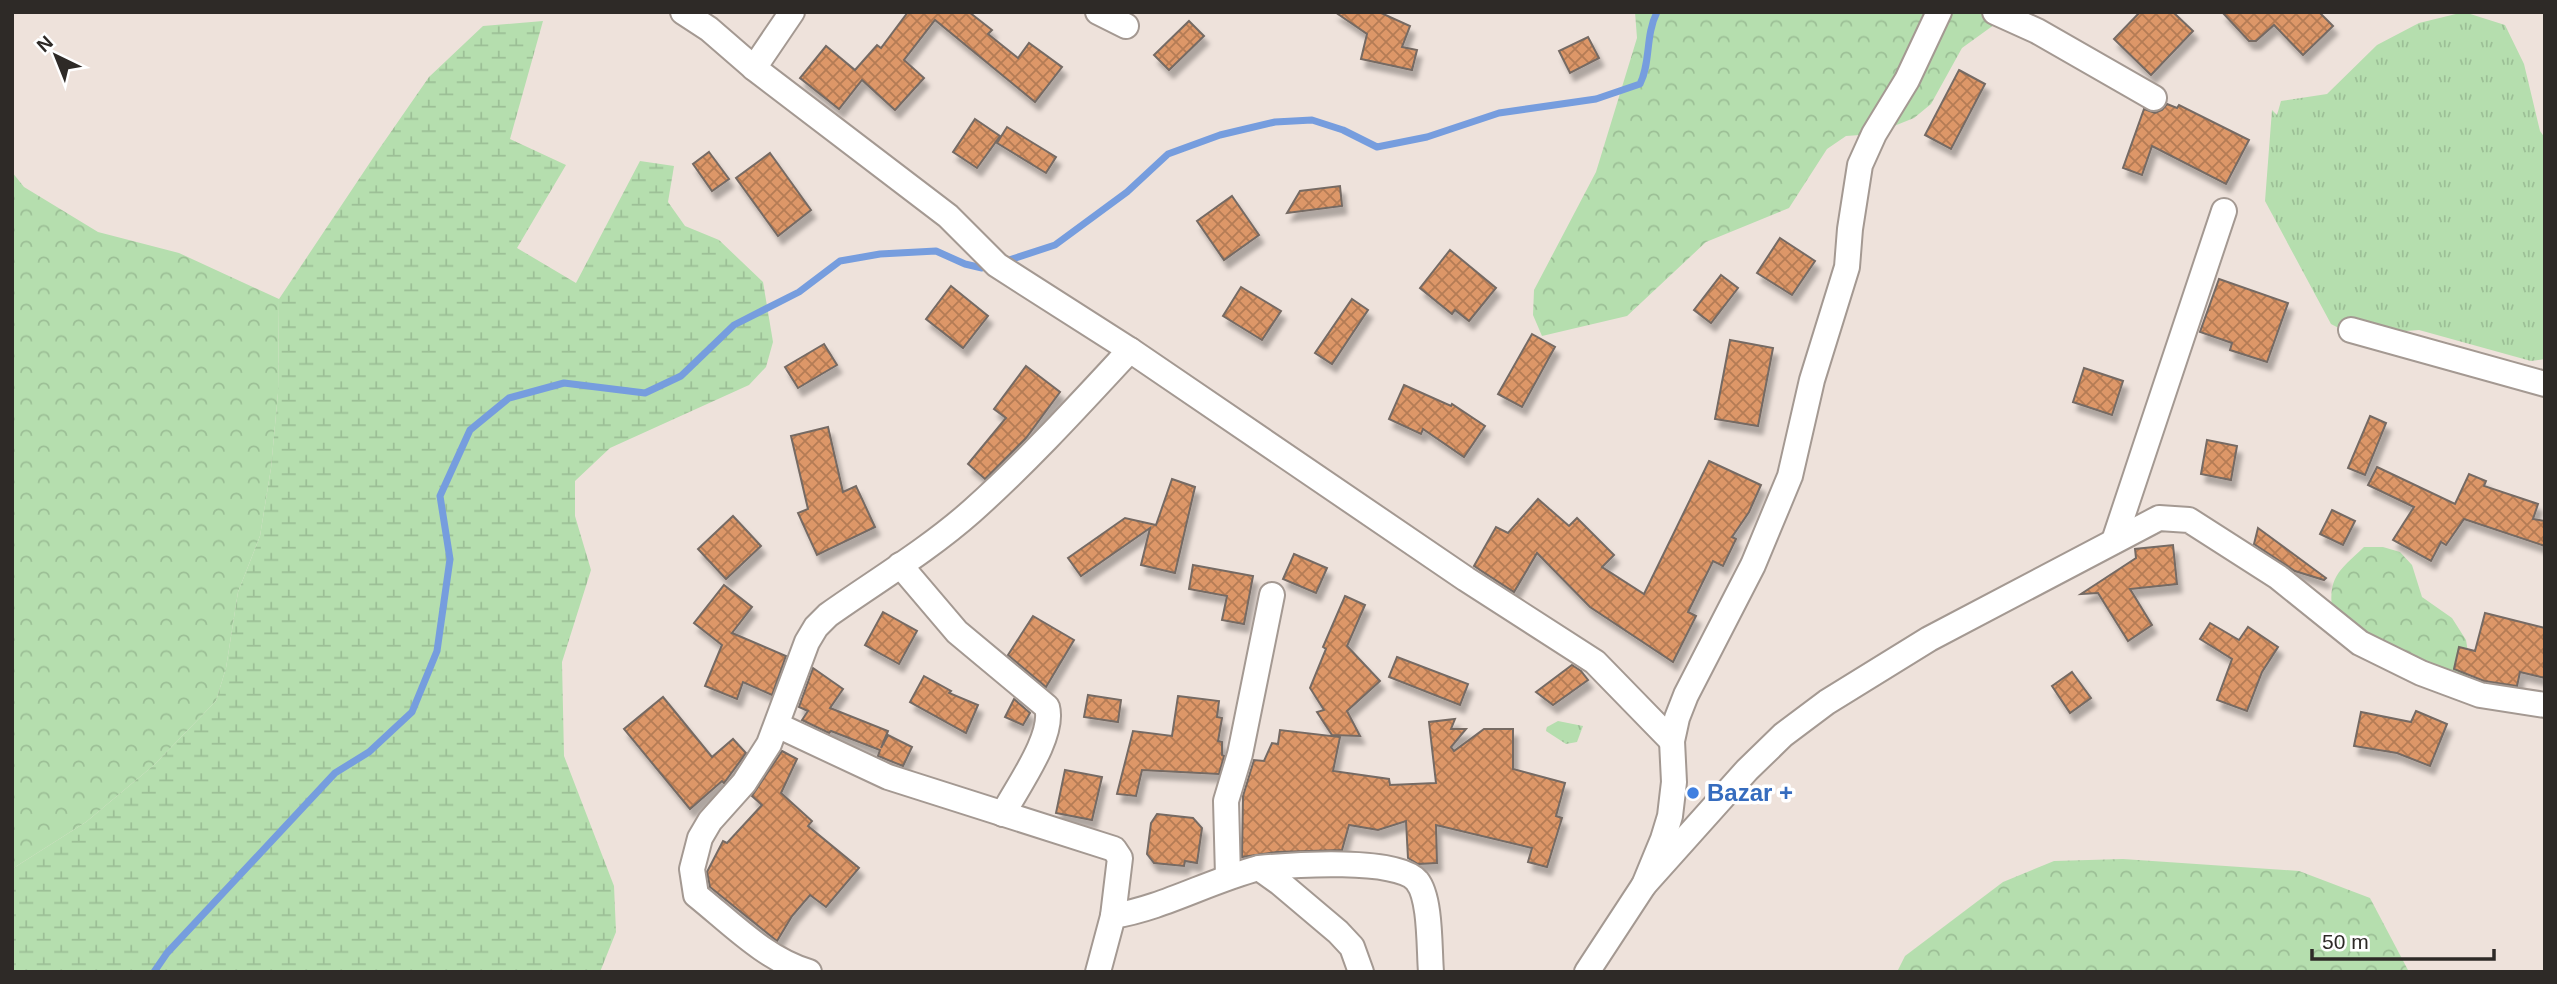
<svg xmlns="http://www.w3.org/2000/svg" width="2557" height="984" font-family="Helvetica,sans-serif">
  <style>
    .grass { fill: url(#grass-tufts) }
    .forest { fill: url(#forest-crowns) }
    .wetland { fill: url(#wetland-marsh) }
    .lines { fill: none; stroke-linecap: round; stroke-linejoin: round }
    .stream { stroke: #769dde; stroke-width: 7 }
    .building { fill: url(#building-cross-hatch); stroke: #756a64; stroke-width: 2; filter: url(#shadow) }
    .street-casing { stroke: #a49992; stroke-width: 28 }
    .street { stroke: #fff; stroke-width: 24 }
    .shop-dot { fill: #3f7fe0; stroke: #fff; stroke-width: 2.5 }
    .labels { text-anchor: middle; stroke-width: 7; stroke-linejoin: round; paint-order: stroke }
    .shop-label { font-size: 24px; font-weight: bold; fill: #366cbe; stroke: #fff; text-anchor: start }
  </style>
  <defs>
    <pattern id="grass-tufts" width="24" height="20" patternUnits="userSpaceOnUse" patternTransform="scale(1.75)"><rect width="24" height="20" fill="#b5deae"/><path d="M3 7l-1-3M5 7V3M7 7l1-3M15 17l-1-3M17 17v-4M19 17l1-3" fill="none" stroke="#9cbf96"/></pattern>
    <pattern id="forest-crowns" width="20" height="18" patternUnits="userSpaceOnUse" patternTransform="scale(1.75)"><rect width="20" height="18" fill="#b5deae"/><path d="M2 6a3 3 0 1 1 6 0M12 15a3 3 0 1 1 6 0" fill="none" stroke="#9cbf96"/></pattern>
    <pattern id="wetland-marsh" width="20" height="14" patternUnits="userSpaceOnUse" patternTransform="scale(1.75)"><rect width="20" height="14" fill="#b5deae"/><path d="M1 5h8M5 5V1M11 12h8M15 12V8" fill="none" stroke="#9cbf96"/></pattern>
    <pattern id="building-cross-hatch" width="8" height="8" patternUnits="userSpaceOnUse" patternTransform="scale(1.75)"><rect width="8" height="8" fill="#dd9767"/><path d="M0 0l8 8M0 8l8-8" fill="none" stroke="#b47b55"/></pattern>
    <filter id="shadow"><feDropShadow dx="4.5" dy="8" stdDeviation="2" flood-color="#0004"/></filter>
  </defs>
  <rect width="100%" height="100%" fill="#eee2db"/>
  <g class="grass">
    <polygon points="2464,12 2505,25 2524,64 2540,131 2545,138 2545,359 2531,361 2419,330 2352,335 2331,324 2265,201 2272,110 2277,115 2281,101 2327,94 2377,45 2419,23"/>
    <polygon points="1558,721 1583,726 1577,742 1566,744 1546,731 1547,727"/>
  </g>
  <g class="forest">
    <polygon points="1635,12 1997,12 1998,22 1962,48 1931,104 1914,118 1874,134 1846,136 1827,149 1789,208 1706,242 1627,316 1542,336 1533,315 1534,290 1596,172 1637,38"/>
    <polygon points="12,172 24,187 98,232 179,253 279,299 278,393 271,468 260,536 238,592 226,668 216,701 154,765 86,822 12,869"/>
    <path d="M2364 547H2383L2400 552 2412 565 2422 597 2452 618 2466 640 2471 670 2461 687 2333 616C2327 577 2338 572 2364 547Z"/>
    <polygon points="2123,859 2299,871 2370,898 2409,972 1897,972 1905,956 2003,882 2054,861"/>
  </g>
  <polygon class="wetland" points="543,21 510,139 566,165 517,248 576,283 640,161 674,166 668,202 685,226 719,240 763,282 773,342 766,367 749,385 610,448 575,481 575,516 591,570 562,662 564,756 614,886 616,932 600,972 12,972 12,869 86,822 154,765 216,701 226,668 238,592 260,536 271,468 278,393 279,299 377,152 429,77 483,26"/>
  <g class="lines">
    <g class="stream">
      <path d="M1003 262 1055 245 1127 192 1168 154 1220 135 1275 122 1312 120 1343 130 1377 147 1427 137 1499 113 1596 99 1640 84C1651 62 1645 36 1657 12"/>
      <polyline points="154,972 167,953 335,773 369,752 412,712 437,651 450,559 440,496 470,430 509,398 564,383 645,393 681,376 734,325 799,292 840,261 880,254 936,251 965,264 982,268 992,265"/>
    </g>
  </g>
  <g class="building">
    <polygon points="908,12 969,12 992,30 988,34 1018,58 1029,43 1062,67 1035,102 935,20 904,60 924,78 895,110 862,80 839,109 800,78 826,46 855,70 877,45 881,48"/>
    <polygon points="1335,12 1379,12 1410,26 1402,47 1417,50 1412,70 1361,59 1367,34"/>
    <polygon points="2140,12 2173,12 2193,31 2151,75 2114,39"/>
    <polygon points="2222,12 2319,12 2333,26 2303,55 2274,25 2256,41 2249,41"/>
    <polygon points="1189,21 1204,36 1169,70 1154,55"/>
    <polygon points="1588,37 1599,58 1570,73 1559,51"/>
    <polygon points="1959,70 1985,84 1951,149 1925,135"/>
    <polygon points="2167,104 2177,108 2179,105 2249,140 2226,184 2152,146 2142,175 2123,168 2144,109 2155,113 2162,110"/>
    <polygon points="975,119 1000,136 977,168 953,152"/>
    <polygon points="1007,127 1056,157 1046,173 997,143"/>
    <polygon points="709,152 729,179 712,191 693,164"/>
    <polygon points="770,153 811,210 778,236 736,178"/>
    <polygon points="1340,186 1342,206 1287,213 1300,191"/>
    <polygon points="1232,196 1259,235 1224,260 1197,221"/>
    <polygon points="1780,238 1815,261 1792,295 1757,273"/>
    <polygon points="1450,250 1496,288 1469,321 1455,310 1452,314 1420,288"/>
    <polygon points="1721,275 1738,288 1711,323 1694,310"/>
    <polygon points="2219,279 2288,303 2267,362 2230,350 2232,343 2200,332"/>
    <polygon points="951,286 988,316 963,348 926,319"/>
    <polygon points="1241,287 1281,311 1262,340 1223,316"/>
    <polygon points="1352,299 1368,310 1332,364 1315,353"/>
    <polygon points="1532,334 1555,347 1522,407 1498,394"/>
    <polygon points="1730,340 1773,348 1758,426 1715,419"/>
    <polygon points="824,344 837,365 798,388 785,367"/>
    <polygon points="1026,366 1060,392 1026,438 985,479 968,464 1006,418 994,409"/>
    <polygon points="2084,368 2123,381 2112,415 2073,402"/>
    <polygon points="1404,385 1451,406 1452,404 1485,426 1464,457 1423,429 1421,434 1389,419"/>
    <polygon points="2370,416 2386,423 2365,475 2348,468"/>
    <polygon points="828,427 843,492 856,486 875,527 817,555 798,513 808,509 791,436"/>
    <polygon points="2207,440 2237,446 2231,480 2201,474"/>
    <polygon points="1709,461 1761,485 1749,512 1732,537 1736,539 1723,566 1713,561 1688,612 1696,616 1673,662 1590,607 1537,553 1514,592 1474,566 1496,527 1508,533 1538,499 1569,526 1577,518 1614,555 1602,567 1644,594"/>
    <polygon points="2377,467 2455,504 2469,474 2486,481 2484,486 2538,504 2533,519 2545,521 2545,546 2464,519 2446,545 2441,542 2431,561 2393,540 2414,507 2368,485"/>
    <polygon points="1172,479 1195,487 1175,573 1141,565 1150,528 1081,576 1068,558 1125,518 1156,525"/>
    <polygon points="2332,510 2355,521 2343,545 2320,534"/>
    <polygon points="733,516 761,546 726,579 698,549"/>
    <polygon points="2258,528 2326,578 2324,580 2295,571 2254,544"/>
    <polygon points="2173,545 2177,584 2130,589 2152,625 2128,641 2098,593 2081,594 2136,558 2135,549"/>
    <polygon points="1294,554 1327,568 1316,593 1283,579"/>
    <polygon points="1193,565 1253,576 1244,624 1222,620 1227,596 1189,589"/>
    <polygon points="724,585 752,607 732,633 786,656 772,695 743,682 737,699 705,686 722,645 694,623"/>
    <polygon points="1345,596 1365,605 1347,646 1380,681 1347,711 1360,736 1332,735 1317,712 1324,710 1310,688 1326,649 1323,647"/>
    <polygon points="883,612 917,631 899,664 865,645"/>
    <polygon points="2485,613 2545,628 2545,678 2520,672 2517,686 2484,681 2454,669 2459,647 2475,651"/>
    <polygon points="1033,616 1074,640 1046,687 1008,655"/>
    <polygon points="2210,623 2239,640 2248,627 2278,647 2262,672 2247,711 2217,700 2232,659 2200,639"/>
    <polygon points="1397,657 1468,684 1460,705 1389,677"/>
    <polygon points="1572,665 1581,671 1588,680 1553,705 1536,692"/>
    <polygon points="813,668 843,689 830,708 888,731 881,748 888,735 912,747 903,766 878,756 880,750 831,731 829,733 802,720 808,711 799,707"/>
    <polygon points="2072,672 2091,698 2070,713 2052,686"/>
    <polygon points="924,676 951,691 949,693 978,705 966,733 910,702"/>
    <polygon points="1088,695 1121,700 1118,722 1084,717"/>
    <polygon points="1178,696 1219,701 1217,717 1222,718 1218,741 1222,742 1222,755 1224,756 1219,774 1142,770 1136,796 1117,794 1133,731 1172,736"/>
    <polygon points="663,697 712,757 733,739 746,753 724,783 722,781 690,809 624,729"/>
    <polygon points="1014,699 1030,713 1023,725 1005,717"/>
    <polygon points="2416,711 2447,724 2430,766 2397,753 2354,746 2361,712 2411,722"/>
    <polygon points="1455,719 1451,729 1466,729 1451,747 1454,751 1484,729 1513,729 1513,769 1565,783 1556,816 1562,818 1547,867 1528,862 1532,848 1436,825 1437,863 1418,864 1408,858 1406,821 1378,830 1349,825 1342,850 1277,852 1242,857 1243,796 1254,760 1264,761 1272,743 1278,744 1280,730 1340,737 1333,771 1389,779 1390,785 1436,783 1429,722"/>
    <polygon points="782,751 797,759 781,793 812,821 808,826 859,868 826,907 810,895 792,916 777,941 710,887 707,872 723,841 727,843 762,805 752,796"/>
    <polygon points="1065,770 1102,777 1092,820 1056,813"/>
    <polygon points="1157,814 1193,818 1202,828 1197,863 1185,861 1184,866 1154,863 1147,854 1151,823"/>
  </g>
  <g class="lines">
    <defs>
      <g id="street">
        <polyline points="683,12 709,29 754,68 948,216 997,265 1130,350 1466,579 1595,662 1672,741"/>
        <polyline points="1098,12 1126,26"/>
        <polyline points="1995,12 2037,31 2154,98"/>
        <polyline points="754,68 792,12"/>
        <polyline points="2351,330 2545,384"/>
        <polyline points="2114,541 2224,211"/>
        <path d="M900 565 957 632 1047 707C1055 736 1017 787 1003 814"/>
        <polyline points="777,725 888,777 1114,849 1120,858 1113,916"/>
        <path d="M1259 868C1289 865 1399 857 1417 881 1431 898 1429 949 1431 972"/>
        <polyline points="1228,876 1226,801 1240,754 1272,595"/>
        <polyline points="1644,885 1747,770 1783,735 1827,702 1929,639 2159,518 2189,520 2278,577 2360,643 2421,673 2480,695 2545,705"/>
        <path d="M809 972C765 959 731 923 696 895L692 869 700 838 710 821 744 783 769 744 807 642 816 627 828 615C876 581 928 550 972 511 1028 461 1079 405 1130 350"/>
        <path d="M1098 972 1113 916C1163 908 1209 881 1259 868L1280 883 1338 932 1352 947 1361 972"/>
        <polyline points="1587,972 1644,885 1663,839 1670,816 1674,782 1672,741 1677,718 1686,695 1753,565 1790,476 1812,380 1847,267 1850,229 1860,165 1874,134 1907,80 1939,12"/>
      </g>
    </defs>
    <use href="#street" class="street-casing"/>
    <use href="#street" class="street"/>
  </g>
  <circle class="shop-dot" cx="1693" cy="793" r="7"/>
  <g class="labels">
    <g class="shop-label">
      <text x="1707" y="801">Bazar +</text>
    </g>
  </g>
  <rect width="2557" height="984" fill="none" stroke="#2e2a27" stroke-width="28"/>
  <g transform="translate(56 56) rotate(317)" stroke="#ffffff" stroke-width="5" paint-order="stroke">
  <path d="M0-5L12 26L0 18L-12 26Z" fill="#2e2a27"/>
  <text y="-10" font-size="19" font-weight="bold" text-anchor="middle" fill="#2e2a27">N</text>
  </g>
  <path d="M2312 949v10h182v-10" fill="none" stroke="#2e2a27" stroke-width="3.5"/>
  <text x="2322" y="949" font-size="21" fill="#2e2a27" stroke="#ffffff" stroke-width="5" paint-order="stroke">50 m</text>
</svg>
